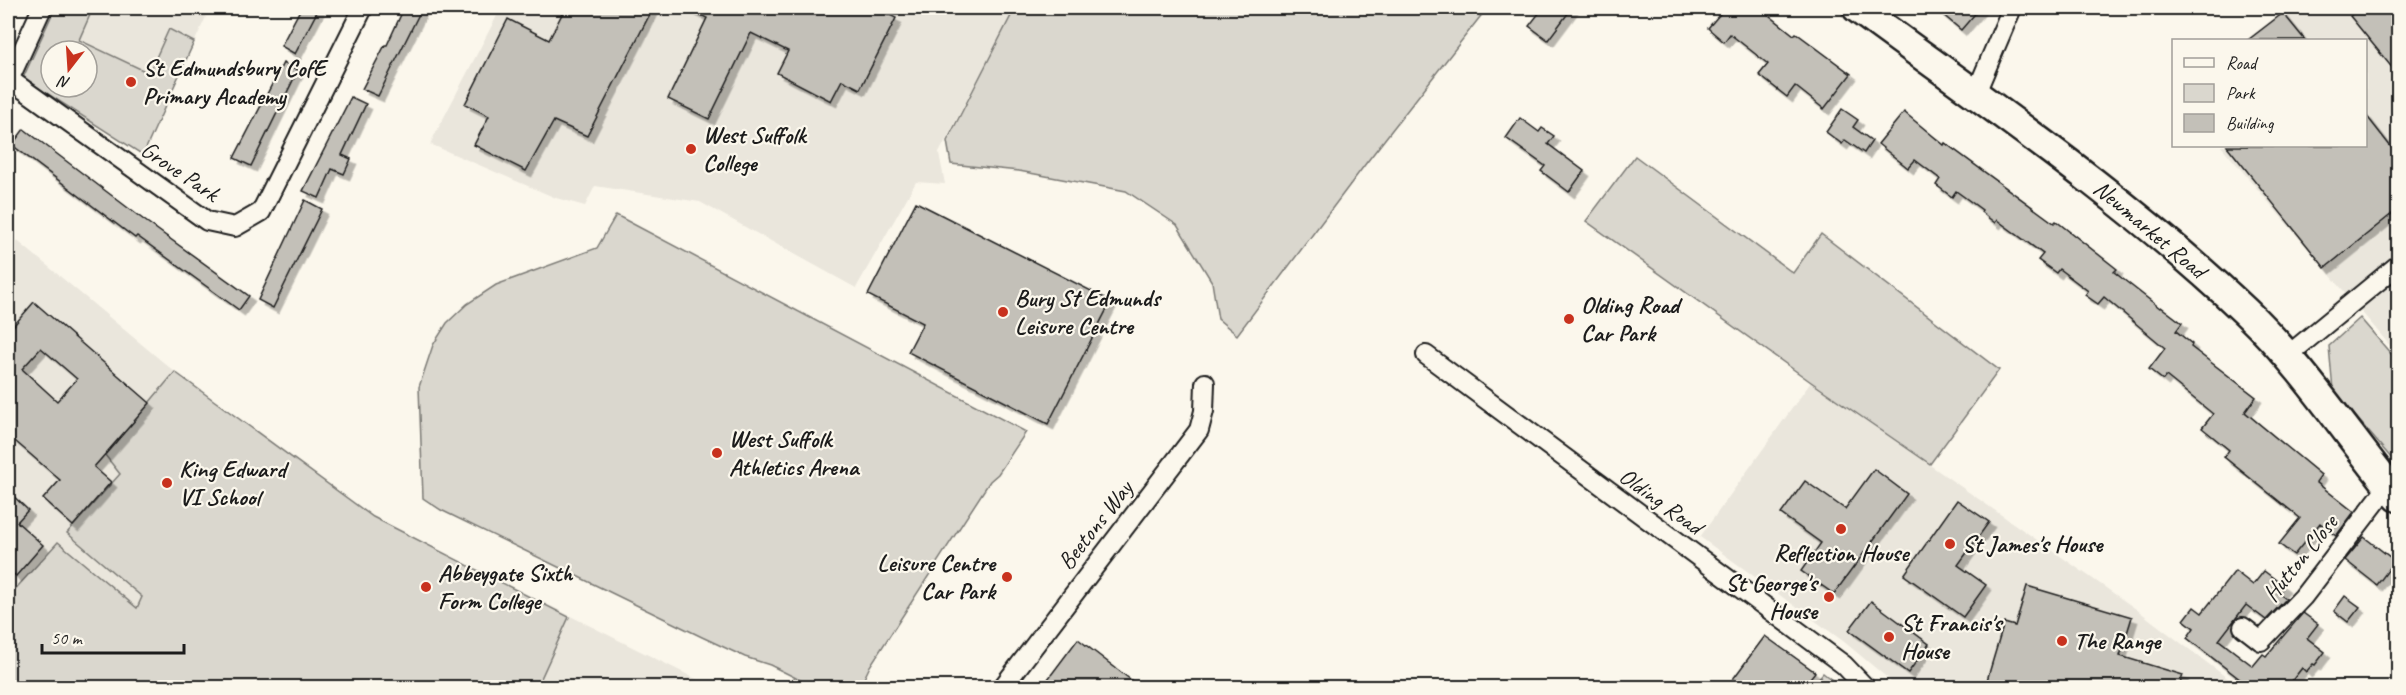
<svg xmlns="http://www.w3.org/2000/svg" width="2406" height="695" font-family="Caveat,sans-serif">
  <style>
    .built { fill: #eae6dc; fill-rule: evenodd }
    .green { fill: #dad7ce; stroke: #7b7a75; stroke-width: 1.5; fill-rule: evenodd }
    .building { fill: #c3c0b8; stroke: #1c1c1c; stroke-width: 1.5; fill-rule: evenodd; filter: url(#shadow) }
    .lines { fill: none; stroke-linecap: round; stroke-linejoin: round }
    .street-casing { stroke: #1c1c1c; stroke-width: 22 }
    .primary-casing { stroke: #1c1c1c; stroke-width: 33 }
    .street { stroke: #fbf7ec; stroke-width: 18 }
    .primary { stroke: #fbf7ec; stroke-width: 28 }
    .poi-dot { fill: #c8321e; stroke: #fbf7ec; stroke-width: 2 }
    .labels { text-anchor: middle; stroke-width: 4.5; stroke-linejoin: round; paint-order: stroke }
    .poi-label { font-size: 24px; font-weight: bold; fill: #1c1c1c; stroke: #fbf7ec; text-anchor: start }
    .street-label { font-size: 24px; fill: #1c1c1c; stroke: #fbf7ec }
  </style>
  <defs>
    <filter id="shadow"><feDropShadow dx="5.5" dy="5.5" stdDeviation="0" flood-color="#0004"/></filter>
  </defs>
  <rect width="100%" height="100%" fill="#fbf7ec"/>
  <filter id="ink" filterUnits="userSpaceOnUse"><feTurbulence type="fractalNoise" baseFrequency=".0167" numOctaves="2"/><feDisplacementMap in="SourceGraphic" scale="12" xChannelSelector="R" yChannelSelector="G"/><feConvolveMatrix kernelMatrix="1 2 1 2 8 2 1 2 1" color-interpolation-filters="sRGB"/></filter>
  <g filter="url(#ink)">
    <g class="built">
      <path d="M55 8H210L143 155 23 78ZM51 51H87V87H51Z"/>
      <polygon points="501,8 1015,8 939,153 945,184 916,182 856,288 700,202 595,186 585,206 556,198 430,144"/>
      <polygon points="2288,8 2398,8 2398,355 2221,146 2366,146 2366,40 2246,40"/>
      <polygon points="8,233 175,372 373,517 712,687 8,687"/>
      <polygon points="1811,382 2136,609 2239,687 1892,687 1890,680 1843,641 1700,537"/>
    </g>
    <g class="green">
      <path d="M55 8H93L79 40 149 73 169 29 194 42 143 155 23 78ZM51 51H87V87H51Z"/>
      <polygon points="1015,8 1487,8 1367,162 1237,335 1218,319 1212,282 1177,225 1126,191 1019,171 951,164 947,141"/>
      <polygon points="1635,156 1793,273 1821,234 1999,370 1930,464 1811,382 1586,221"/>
      <polygon points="616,215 1026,432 998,474 990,481 870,666 860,687 814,687 770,665 745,657 702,637 441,510 423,498 419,387 433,345 447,323 467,304 496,285 597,248"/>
      <polygon points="2360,318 2398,362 2398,466 2333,390 2329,346"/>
      <polygon points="175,372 373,517 569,617 537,687 8,687 8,597 58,542 137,608 142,597 67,533 120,474 105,455"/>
      <polygon points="1823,673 1841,687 1811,687"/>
    </g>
    <g class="building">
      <polygon points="301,8 319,8 295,54 281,46"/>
      <polygon points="404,8 422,8 378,96 362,89 385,45 387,45"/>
      <polygon points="565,8 653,8 587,136 554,121 526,171 474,145 489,116 465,104 508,19 549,40"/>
      <polygon points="686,8 875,8 896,18 860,89 842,80 831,101 777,73 788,51 751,33 709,119 668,99 707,18"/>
      <polygon points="1543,8 1572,8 1548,40 1529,26"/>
      <polygon points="1725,8 1760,8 1794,35 1796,33 1851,74 1824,109 1795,86 1787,97 1759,75 1768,64 1730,34 1724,42 1710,30 1708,28"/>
      <polygon points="1935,8 1980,8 1961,30"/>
      <polygon points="2360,8 2398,8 2398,75 2350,16"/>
      <polygon points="2283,13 2305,40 2248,40"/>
      <polygon points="283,63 298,70 251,166 234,158"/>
      <polygon points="351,97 366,104 342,155 351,159 344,174 332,169 319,198 303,191"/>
      <polygon points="1842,109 1858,120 1853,127 1872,141 1864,153 1845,140 1842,144 1826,132"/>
      <polygon points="1904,112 1944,145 1945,143 2054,223 2056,221 2117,269 2114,272 2160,308 2161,307 2182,323 2176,331 2192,344 2191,347 2256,397 2245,412 2321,475 2316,482 2354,512 2336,536 2320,523 2294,555 2279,544 2300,518 2224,457 2229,450 2202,428 2213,414 2166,376 2163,380 2149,369 2165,348 2104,297 2098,304 2085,295 2088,291 2059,269 2056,273 2038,260 2043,254 1997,220 1995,223 1981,212 1982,210 1956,191 1952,197 1936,185 1940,179 1915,160 1908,168 1878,144"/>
      <polygon points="2366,115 2398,156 2398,209 2325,268 2227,146 2366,146"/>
      <polygon points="1520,118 1539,132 1542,128 1554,136 1548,144 1584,171 1569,192 1541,171 1545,166 1506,138"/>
      <polygon points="24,129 144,220 249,296 239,310 137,236 135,238 12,145"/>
      <polygon points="305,200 322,209 273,308 258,300"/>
      <polygon points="916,202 1111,301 1048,424 908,352 923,323 868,295"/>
      <path d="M34 302 150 403 94 467 111 482 73 526 43 499 60 480 8 435V332ZM41 348 77 379 57 401 22 369Z"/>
      <polygon points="1874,469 1907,494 1834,594 1801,571 1821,543 1781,514 1805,481 1845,509"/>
      <polygon points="8,491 28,510 17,522 43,545 16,576 8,569"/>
      <polygon points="1957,500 1989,522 1958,565 1986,585 1963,617 1904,575"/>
      <polygon points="2364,537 2395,561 2377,585 2345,560"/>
      <polygon points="2235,571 2253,585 2264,571 2284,586 2278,593 2286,599 2266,620 2246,605 2219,640 2253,666 2263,654 2266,656 2303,613 2318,624 2307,638 2325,652 2315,665 2313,664 2306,672 2302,668 2287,687 2250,687 2187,638 2194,628 2184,620 2194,607 2202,613"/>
      <polygon points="2027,586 2132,617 2120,656 2183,675 2179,687 1985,687 2004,623 2015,626"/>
      <polygon points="2345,596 2360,607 2348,622 2334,611"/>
      <polygon points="1871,601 1929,644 1908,673 1849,630"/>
      <polygon points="1765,636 1815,672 1803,687 1727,687"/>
      <polygon points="1078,639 1140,687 1042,687"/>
    </g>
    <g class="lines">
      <defs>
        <g id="street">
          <polyline points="9,79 207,221 235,227 261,212 363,8"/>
          <polyline points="8,82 42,8"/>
          <polyline points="1975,95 2012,8"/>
          <polyline points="1426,355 1844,665 1866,688"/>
          <polyline points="2287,356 2398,265"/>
          <polyline points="2243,627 2261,641 2303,597 2389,485"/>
          <polyline points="1002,688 1199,430 1204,411 1205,383"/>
        </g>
        <path id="primary" d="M1857 8C1989 105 2126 198 2246 312 2304 367 2348 436 2398 497"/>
      </defs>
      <use href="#street" class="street-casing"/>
      <use href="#primary" class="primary-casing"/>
      <use href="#street" class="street"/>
      <use href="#primary" class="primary"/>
    </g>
  </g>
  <g class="poi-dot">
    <circle cx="131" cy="82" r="6"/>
    <circle cx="691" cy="149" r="6"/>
    <circle cx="1003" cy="312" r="6"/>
    <circle cx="1569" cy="319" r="6"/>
    <circle cx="717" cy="453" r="6"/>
    <circle cx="167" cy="483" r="6"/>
    <circle cx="1841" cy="529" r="6"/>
    <circle cx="1950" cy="544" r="6"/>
    <circle cx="1007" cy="577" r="6"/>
    <circle cx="426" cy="587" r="6"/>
    <circle cx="1829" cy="597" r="6"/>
    <circle cx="1889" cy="637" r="6"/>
    <circle cx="2062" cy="641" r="6"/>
  </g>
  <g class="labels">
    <g class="poi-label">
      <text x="143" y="76">St Edmundsbury CofE<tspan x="143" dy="28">Primary Academy</tspan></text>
      <text x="703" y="143">West Suffolk<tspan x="703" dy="28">College</tspan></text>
      <text x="1015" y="306">Bury St Edmunds<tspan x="1015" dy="28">Leisure Centre</tspan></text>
      <text x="1581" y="313">Olding Road<tspan x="1581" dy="28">Car Park</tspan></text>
      <text x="729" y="447">West Suffolk<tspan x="729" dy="28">Athletics Arena</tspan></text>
      <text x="179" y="477">King Edward<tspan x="179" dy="28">VI School</tspan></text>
      <text x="1962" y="552">St James's House</text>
      <text x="1841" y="561" text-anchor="middle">Reflection House</text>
      <text x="995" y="571" text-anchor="end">Leisure Centre<tspan x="995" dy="28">Car Park</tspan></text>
      <text x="438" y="581">Abbeygate Sixth<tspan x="438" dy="28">Form College</tspan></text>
      <text x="1817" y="591" text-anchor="end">St George's<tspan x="1817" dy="28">House</tspan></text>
      <text x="1901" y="631">St Francis's<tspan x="1901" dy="28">House</tspan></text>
      <text x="2074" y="649">The Range</text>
    </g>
    <g class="street-label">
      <text transform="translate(180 171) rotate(34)" y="8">Grove Park</text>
      <text transform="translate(2150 229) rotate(40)" y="8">Newmarket Road</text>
      <text transform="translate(1661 501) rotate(36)" y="8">Olding Road</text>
      <text transform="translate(1095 525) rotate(-52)" y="8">Beetons Way</text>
      <text transform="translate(2300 558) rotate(-51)" y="8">Hutton Close</text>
    </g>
  </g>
  <rect width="2406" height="695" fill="none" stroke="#fbf7ec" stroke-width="30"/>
  <rect x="15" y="15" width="2376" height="665" fill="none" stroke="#1c1c1c" stroke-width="2" filter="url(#ink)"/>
  <rect x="2172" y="39" width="195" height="108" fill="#fbf7ec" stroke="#a29f99" stroke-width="1.5"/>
  <rect x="2184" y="58" width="30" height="9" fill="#fbf7ec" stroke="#a29f99" stroke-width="1.5"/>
  <text x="2226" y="69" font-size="18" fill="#1c1c1c">Road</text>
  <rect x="2184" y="84" width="30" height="18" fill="#dad7ce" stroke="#a29f99" stroke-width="1.5"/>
  <text x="2226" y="99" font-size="18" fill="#1c1c1c">Park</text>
  <rect x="2184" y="114" width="30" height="18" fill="#c3c0b8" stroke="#a29f99" stroke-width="1.5"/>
  <text x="2226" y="129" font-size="18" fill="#1c1c1c">Building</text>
  <g transform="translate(69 69) rotate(197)"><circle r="28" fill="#fbf7ec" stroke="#a29f99" stroke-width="1.5"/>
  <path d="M0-4.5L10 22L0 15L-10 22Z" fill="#c8321e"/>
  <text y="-9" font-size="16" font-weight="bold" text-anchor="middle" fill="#1c1c1c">N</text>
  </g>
  <path d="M42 644v9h142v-9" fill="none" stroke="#1c1c1c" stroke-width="3"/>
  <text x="51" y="644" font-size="18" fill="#1c1c1c" stroke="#fbf7ec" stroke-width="4.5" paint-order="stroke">50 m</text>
</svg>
